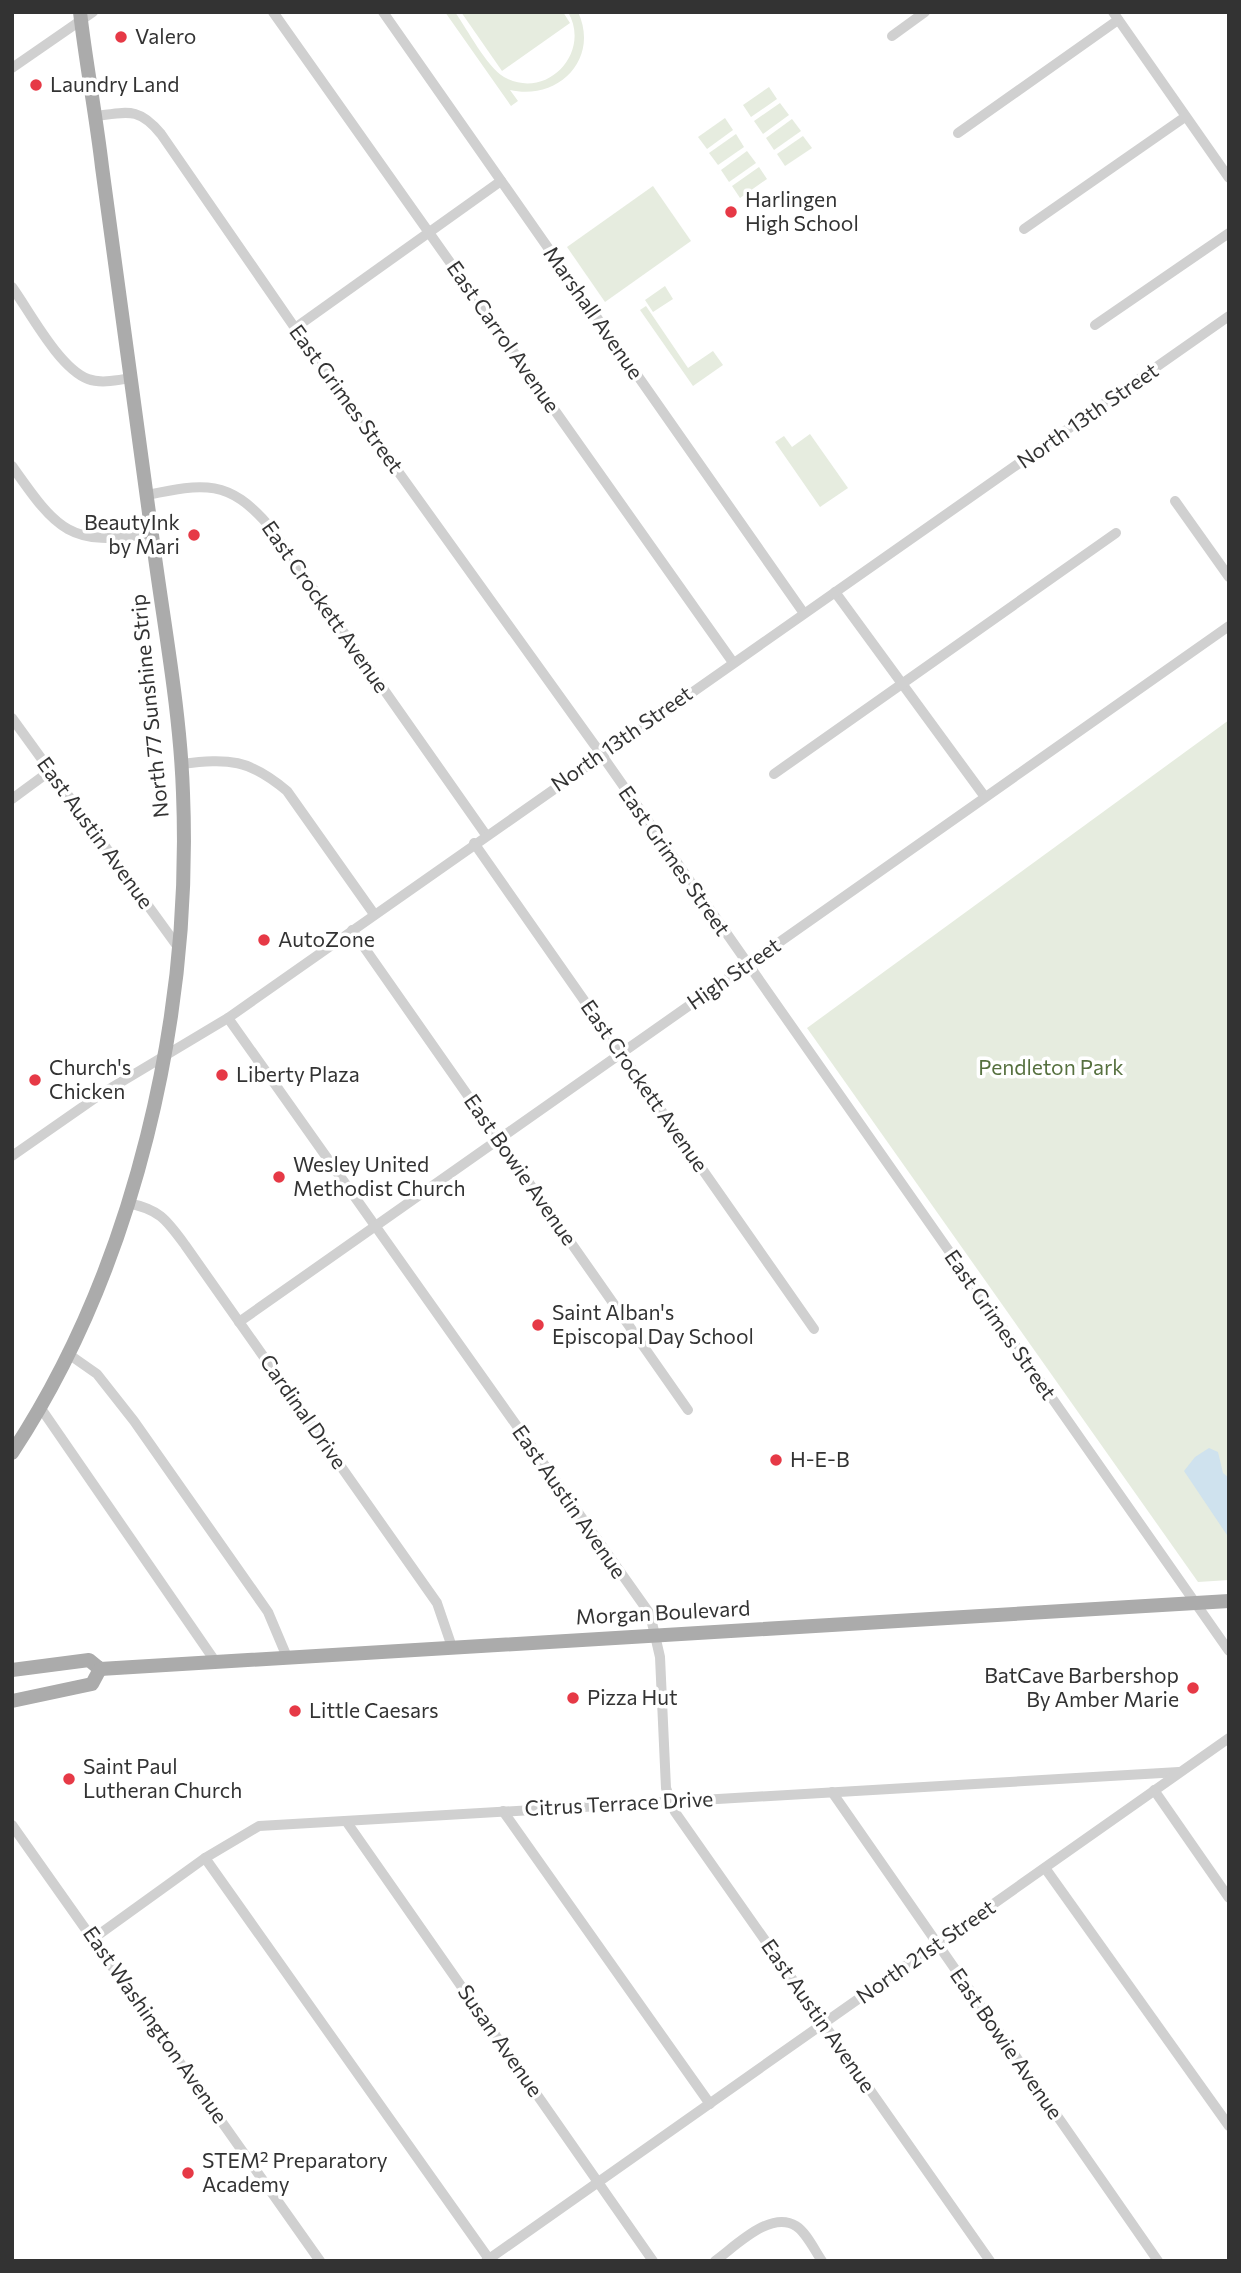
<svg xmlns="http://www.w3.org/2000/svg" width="1241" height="2273" font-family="Commissioner,sans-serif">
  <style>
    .green { fill: #e6ecdf }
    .water { fill: #cfe2ee }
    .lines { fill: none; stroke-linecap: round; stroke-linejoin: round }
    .minor { stroke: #d0d0d0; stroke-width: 10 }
    .major { stroke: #ababab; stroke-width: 14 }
    .poi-dot { fill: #e63946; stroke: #fff; stroke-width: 2.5 }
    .labels { text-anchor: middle; stroke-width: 7; stroke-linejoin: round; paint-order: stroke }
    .poi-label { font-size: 21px; fill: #333; stroke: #fff; text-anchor: start }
    .street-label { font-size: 21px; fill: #333; stroke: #fff }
    .park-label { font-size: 21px; fill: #56703f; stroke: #fff }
  </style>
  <rect width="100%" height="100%" fill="#fff"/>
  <g class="green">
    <path d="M445 12H455C467 29 487 67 504 77 546 101 592 53 568 12H578C600 59 558 101 510 90L518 101 511 106Z"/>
    <polygon points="461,12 563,12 570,23 502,71"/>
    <polygon points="769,87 777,99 751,117 743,105"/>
    <polygon points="780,103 789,115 763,134 754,121"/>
    <polygon points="725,118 733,130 707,149 698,137"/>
    <polygon points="792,119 801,131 774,150 766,138"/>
    <polygon points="736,134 744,147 718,165 709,153"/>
    <polygon points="803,136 812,148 785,166 777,154"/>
    <polygon points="747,151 756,163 729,182 721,170"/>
    <polygon points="759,167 767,179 740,198 732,186"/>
    <polygon points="653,186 691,241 605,302 567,247"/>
    <polygon points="665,286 673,299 653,312 645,300"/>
    <polygon points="646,306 688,368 713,351 723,365 693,386 640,310"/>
    <polygon points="810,434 848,488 820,507 775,442 784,436 792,447"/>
    <polygon points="1229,720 1229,1580 1198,1582 807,1028"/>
  </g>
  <polygon class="water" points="1209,1448 1218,1452 1223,1473 1229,1478 1229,1538 1184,1471 1195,1457"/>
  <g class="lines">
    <g class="minor">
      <polyline points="273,12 732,661"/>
      <polyline points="383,12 803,612"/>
      <polyline points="1113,12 1229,178"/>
      <polyline points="892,36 925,12"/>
      <polyline points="12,68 93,12"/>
      <path d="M96 116C128 112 139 107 161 134L295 328 601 754 1229 1651"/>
      <polyline points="958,133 1118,20"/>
      <polyline points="1024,229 1185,117"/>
      <path d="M12 287C30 312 59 368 88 379 101 384 118 380 131 378"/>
      <polyline points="1095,325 1229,233"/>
      <polyline points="295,328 501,181"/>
      <path d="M12 466C57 530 70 548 151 533"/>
      <path d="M147 495C204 483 229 479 269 526L486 835"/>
      <polyline points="1175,501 1229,577"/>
      <polyline points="835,592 985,797"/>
      <polyline points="12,718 178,947"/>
      <path d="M181 764C229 758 249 759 287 791L374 914"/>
      <polyline points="774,774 1116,533"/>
      <polyline points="12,799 50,771"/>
      <polyline points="474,843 814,1329"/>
      <polyline points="352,930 688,1410"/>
      <polyline points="228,1018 650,1614 660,1657 666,1788 675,1812 990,2261"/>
      <polyline points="12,1156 101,1094 228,1018 1229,316"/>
      <path d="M127 1203C159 1209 166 1219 185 1245L437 1603 452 1647"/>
      <polyline points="239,1322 1229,626"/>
      <polyline points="67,1353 97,1374 134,1421 268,1612 287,1657"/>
      <polyline points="40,1407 215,1661"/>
      <polyline points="1154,1790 1229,1898"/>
      <polyline points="832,1792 1158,2261"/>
      <polyline points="503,1811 710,2104"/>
      <polyline points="346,1821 653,2261"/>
      <polyline points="12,1825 320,2261"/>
      <polyline points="205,1858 489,2259"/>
      <polyline points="1045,1868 1229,2126"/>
      <polyline points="94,1938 205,1858 259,1826 1179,1772"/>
      <polyline points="486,2261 1229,1738"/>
      <path d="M715 2261C736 2246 770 2210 796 2226 806 2232 815 2251 822 2261"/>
    </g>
    <g class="major">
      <path d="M12 1453C135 1266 192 1016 183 793 180 707 163 621 152 535 135 412 119 290 102 167 96 115 86 64 80 12"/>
      <polyline points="12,1670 89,1660 100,1669 1229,1601"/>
      <polyline points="12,1701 92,1684 100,1669"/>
    </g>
  </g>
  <g class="poi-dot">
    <circle cx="121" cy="37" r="7"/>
    <circle cx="36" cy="85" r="7"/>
    <circle cx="731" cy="212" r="7"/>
    <circle cx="194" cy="535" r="7"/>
    <circle cx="264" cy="940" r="7"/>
    <circle cx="222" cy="1075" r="7"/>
    <circle cx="35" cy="1080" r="7"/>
    <circle cx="279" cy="1177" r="7"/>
    <circle cx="538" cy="1325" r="7"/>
    <circle cx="776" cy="1460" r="7"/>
    <circle cx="1193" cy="1688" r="7"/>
    <circle cx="573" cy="1698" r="7"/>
    <circle cx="295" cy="1711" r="7"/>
    <circle cx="69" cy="1779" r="7"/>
    <circle cx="188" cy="2173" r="7"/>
  </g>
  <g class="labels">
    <g class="poi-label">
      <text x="135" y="44">Valero</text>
      <text x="50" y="92">Laundry Land</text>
      <text x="745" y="207">Harlingen<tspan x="745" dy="24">High School</tspan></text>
      <text x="180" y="530" text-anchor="end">BeautyInk<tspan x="180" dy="24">by Mari</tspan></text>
      <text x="278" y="947">AutoZone</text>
      <text x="49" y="1075">Church's<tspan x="49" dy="24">Chicken</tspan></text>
      <text x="236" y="1082">Liberty Plaza</text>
      <text x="293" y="1172">Wesley United<tspan x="293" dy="24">Methodist Church</tspan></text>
      <text x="552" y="1320">Saint Alban's<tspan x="552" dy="24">Episcopal Day School</tspan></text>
      <text x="790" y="1467">H-E-B</text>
      <text x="1179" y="1683" text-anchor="end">BatCave Barbershop<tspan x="1179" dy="24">By Amber Marie</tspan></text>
      <text x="587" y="1705">Pizza Hut</text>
      <text x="309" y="1718">Little Caesars</text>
      <text x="83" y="1774">Saint Paul<tspan x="83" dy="24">Lutheran Church</tspan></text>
      <text x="202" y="2168">STEM² Preparatory<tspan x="202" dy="24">Academy</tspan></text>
    </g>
    <g class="street-label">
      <text transform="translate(593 313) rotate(55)" y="7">Marshall Avenue</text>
      <text transform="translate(503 337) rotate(55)" y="7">East Carrol Avenue</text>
      <text transform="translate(346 399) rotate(54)" y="7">East Grimes Street</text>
      <text transform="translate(1088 416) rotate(-35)" y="7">North 13th Street</text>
      <text transform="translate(325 607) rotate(55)" y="7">East Crockett Avenue</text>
      <text transform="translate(150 706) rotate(-96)" y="7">North 77 Sunshine Strip</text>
      <text transform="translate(622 739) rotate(-35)" y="7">North 13th Street</text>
      <text transform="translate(95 833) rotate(54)" y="7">East Austin Avenue</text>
      <text transform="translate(674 861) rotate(55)" y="7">East Grimes Street</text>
      <text transform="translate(734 974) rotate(-35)" y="7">High Street</text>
      <text transform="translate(644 1086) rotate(55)" y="7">East Crockett Avenue</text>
      <text transform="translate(520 1170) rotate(55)" y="7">East Bowie Avenue</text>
      <text transform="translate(1000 1325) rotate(55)" y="7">East Grimes Street</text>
      <text transform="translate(303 1412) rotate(55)" y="7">Cardinal Drive</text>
      <text transform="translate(569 1502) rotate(55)" y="7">East Austin Avenue</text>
      <text transform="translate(663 1613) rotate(-3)" y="7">Morgan Boulevard</text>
      <text transform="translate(619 1804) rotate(-3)" y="7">Citrus Terrace Drive</text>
      <text transform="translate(926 1952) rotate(-35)" y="7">North 21st Street</text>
      <text transform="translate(818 2016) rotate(55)" y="7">East Austin Avenue</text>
      <text transform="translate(155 2025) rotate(55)" y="7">East Washington Avenue</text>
      <text transform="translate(500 2041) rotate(55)" y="7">Susan Avenue</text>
      <text transform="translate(1006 2044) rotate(55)" y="7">East Bowie Avenue</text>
    </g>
    <g class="park-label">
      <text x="1051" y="1075">Pendleton Park</text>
    </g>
  </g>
  <rect width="1241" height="2273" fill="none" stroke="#333333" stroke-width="28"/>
</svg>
